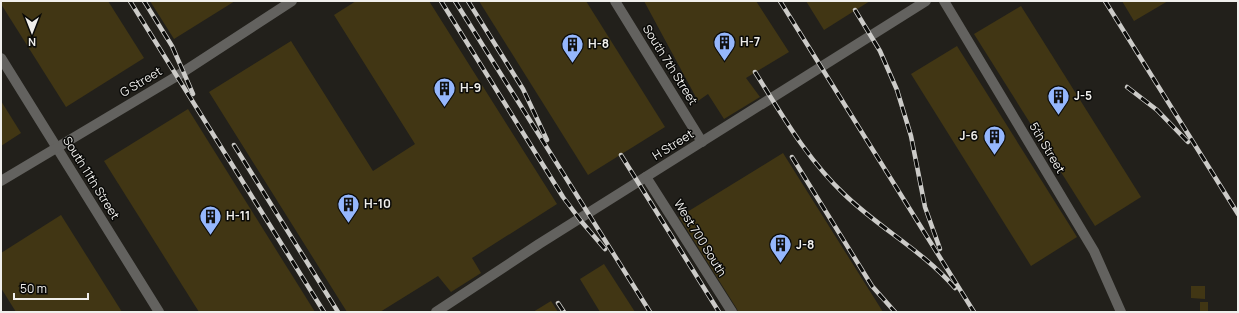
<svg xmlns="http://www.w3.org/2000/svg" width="1239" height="313" font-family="Manrope,sans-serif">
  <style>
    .building { fill: #413614 }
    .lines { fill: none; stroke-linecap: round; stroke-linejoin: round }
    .minor { stroke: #63625f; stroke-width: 10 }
    .rail-casing { stroke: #cccbc8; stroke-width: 4.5 }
    .rail { stroke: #0a0a08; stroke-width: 3; stroke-dasharray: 9; stroke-linecap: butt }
    .labels { text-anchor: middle; stroke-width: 3; stroke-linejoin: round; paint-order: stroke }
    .poi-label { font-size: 12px; font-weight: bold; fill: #f0efec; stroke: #0a0a08; text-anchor: start }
    .street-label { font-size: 12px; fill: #f0efec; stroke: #0a0a08 }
  </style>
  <rect width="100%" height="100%" fill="#22201b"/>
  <g class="building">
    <polygon points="1,1 108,1 144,58 66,107 1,4"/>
    <polygon points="150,1 235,1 174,39"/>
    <polygon points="356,1 429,1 557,204 472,258 481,273 451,292 438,276 380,312 347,312 209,92 291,41 373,171 415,144 334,15"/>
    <polygon points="479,1 586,1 665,127 588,175"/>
    <polygon points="644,1 756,1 789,52 746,78 760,97 724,119 708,94 698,101"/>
    <polygon points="806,1 870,1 824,30"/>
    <polygon points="1122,1 1168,1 1134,21"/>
    <polygon points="1021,6 1141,197 1095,226 974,34"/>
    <polygon points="957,46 1077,237 1031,266 911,74"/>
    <polygon points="1,101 21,133 1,146"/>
    <polygon points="188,109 315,312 199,312 104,161"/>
    <polygon points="783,153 883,312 738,312 737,309 679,217"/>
    <polygon points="61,215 122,312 16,312 1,288 1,253"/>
    <polygon points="604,264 635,312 600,312 580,279"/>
    <polygon points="1191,286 1205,286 1205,299 1191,298"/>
    <polygon points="551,301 558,312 533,312"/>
    <rect x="1200" y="302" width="8" height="10"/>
  </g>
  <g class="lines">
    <g class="minor">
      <polyline points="615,1 702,142"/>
      <polyline points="944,1 1094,251 1121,312"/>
      <polyline points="1,58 159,312"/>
      <polyline points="646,177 732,312"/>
      <polyline points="1,181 177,76 292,1"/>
      <polyline points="436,312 539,244 926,1"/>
    </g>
    <defs>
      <g id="rail">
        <polyline points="130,1 324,312"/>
        <polyline points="144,1 172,46 193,94"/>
        <polyline points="441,1 563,197 581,221 605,249"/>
        <polyline points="455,1 650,312"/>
        <polyline points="468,1 523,89 547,140"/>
        <polyline points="780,1 974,312"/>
        <polyline points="1105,1 1238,214"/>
        <polyline points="855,10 880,51 897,90 911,136 925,207 940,249"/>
        <path d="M755 72C782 115 807 159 844 194 880 229 922 250 955 288"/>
        <polyline points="1127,87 1157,110 1188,142"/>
        <polyline points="234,145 338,312"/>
        <polyline points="621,155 719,312"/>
        <polyline points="792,157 872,286 895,312"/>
        <polyline points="558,303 564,312"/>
      </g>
    </defs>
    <use href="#rail" class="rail-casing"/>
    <use href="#rail" class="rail"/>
  </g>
  <defs>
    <symbol id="building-pin" viewBox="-11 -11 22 30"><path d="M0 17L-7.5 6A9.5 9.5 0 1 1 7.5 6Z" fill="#95b7fd" stroke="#0a0a08"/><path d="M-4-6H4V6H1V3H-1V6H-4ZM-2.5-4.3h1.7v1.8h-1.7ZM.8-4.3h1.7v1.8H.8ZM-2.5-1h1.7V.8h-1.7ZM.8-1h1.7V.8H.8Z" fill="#111"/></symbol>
  </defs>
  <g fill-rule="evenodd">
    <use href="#building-pin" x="712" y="30" width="25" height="34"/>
    <use href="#building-pin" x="560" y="32" width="25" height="34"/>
    <use href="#building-pin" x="432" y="76" width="25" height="34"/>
    <use href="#building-pin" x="1046" y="84" width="25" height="34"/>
    <use href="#building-pin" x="982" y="124" width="25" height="34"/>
    <use href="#building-pin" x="336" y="192" width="25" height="34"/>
    <use href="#building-pin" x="198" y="204" width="25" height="34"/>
    <use href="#building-pin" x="768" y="232" width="25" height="34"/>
  </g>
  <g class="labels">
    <g class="poi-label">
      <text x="740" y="46">H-7</text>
      <text x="588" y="48">H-8</text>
      <text x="460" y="92">H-9</text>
      <text x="1074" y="100">J-5</text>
      <text x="978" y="140" text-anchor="end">J-6</text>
      <text x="364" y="208">H-10</text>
      <text x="226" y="220">H-11</text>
      <text x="796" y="249">J-8</text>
    </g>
    <g class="street-label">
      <text transform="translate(670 65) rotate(58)" y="4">South 7th Street</text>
      <text transform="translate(141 82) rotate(-31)" y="4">G Street</text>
      <text transform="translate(673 145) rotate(-32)" y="4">H Street</text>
      <text transform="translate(1047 148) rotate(59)" y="4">5th Street</text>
      <text transform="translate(91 178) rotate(58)" y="4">South 11th Street</text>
      <text transform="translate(700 238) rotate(58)" y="4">West 700 South</text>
    </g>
  </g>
  <rect width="1239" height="313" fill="none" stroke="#f0efec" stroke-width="4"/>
  <g transform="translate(32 32) rotate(180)" stroke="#0a0a08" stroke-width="3" paint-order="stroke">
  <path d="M0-3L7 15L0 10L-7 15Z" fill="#f0efec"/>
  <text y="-6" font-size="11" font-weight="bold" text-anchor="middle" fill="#f0efec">N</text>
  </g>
  <path d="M14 293v6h74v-6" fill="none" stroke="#f0efec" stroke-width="2"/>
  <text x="20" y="293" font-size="12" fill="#f0efec" stroke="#0a0a08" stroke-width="3" paint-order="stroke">50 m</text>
</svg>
